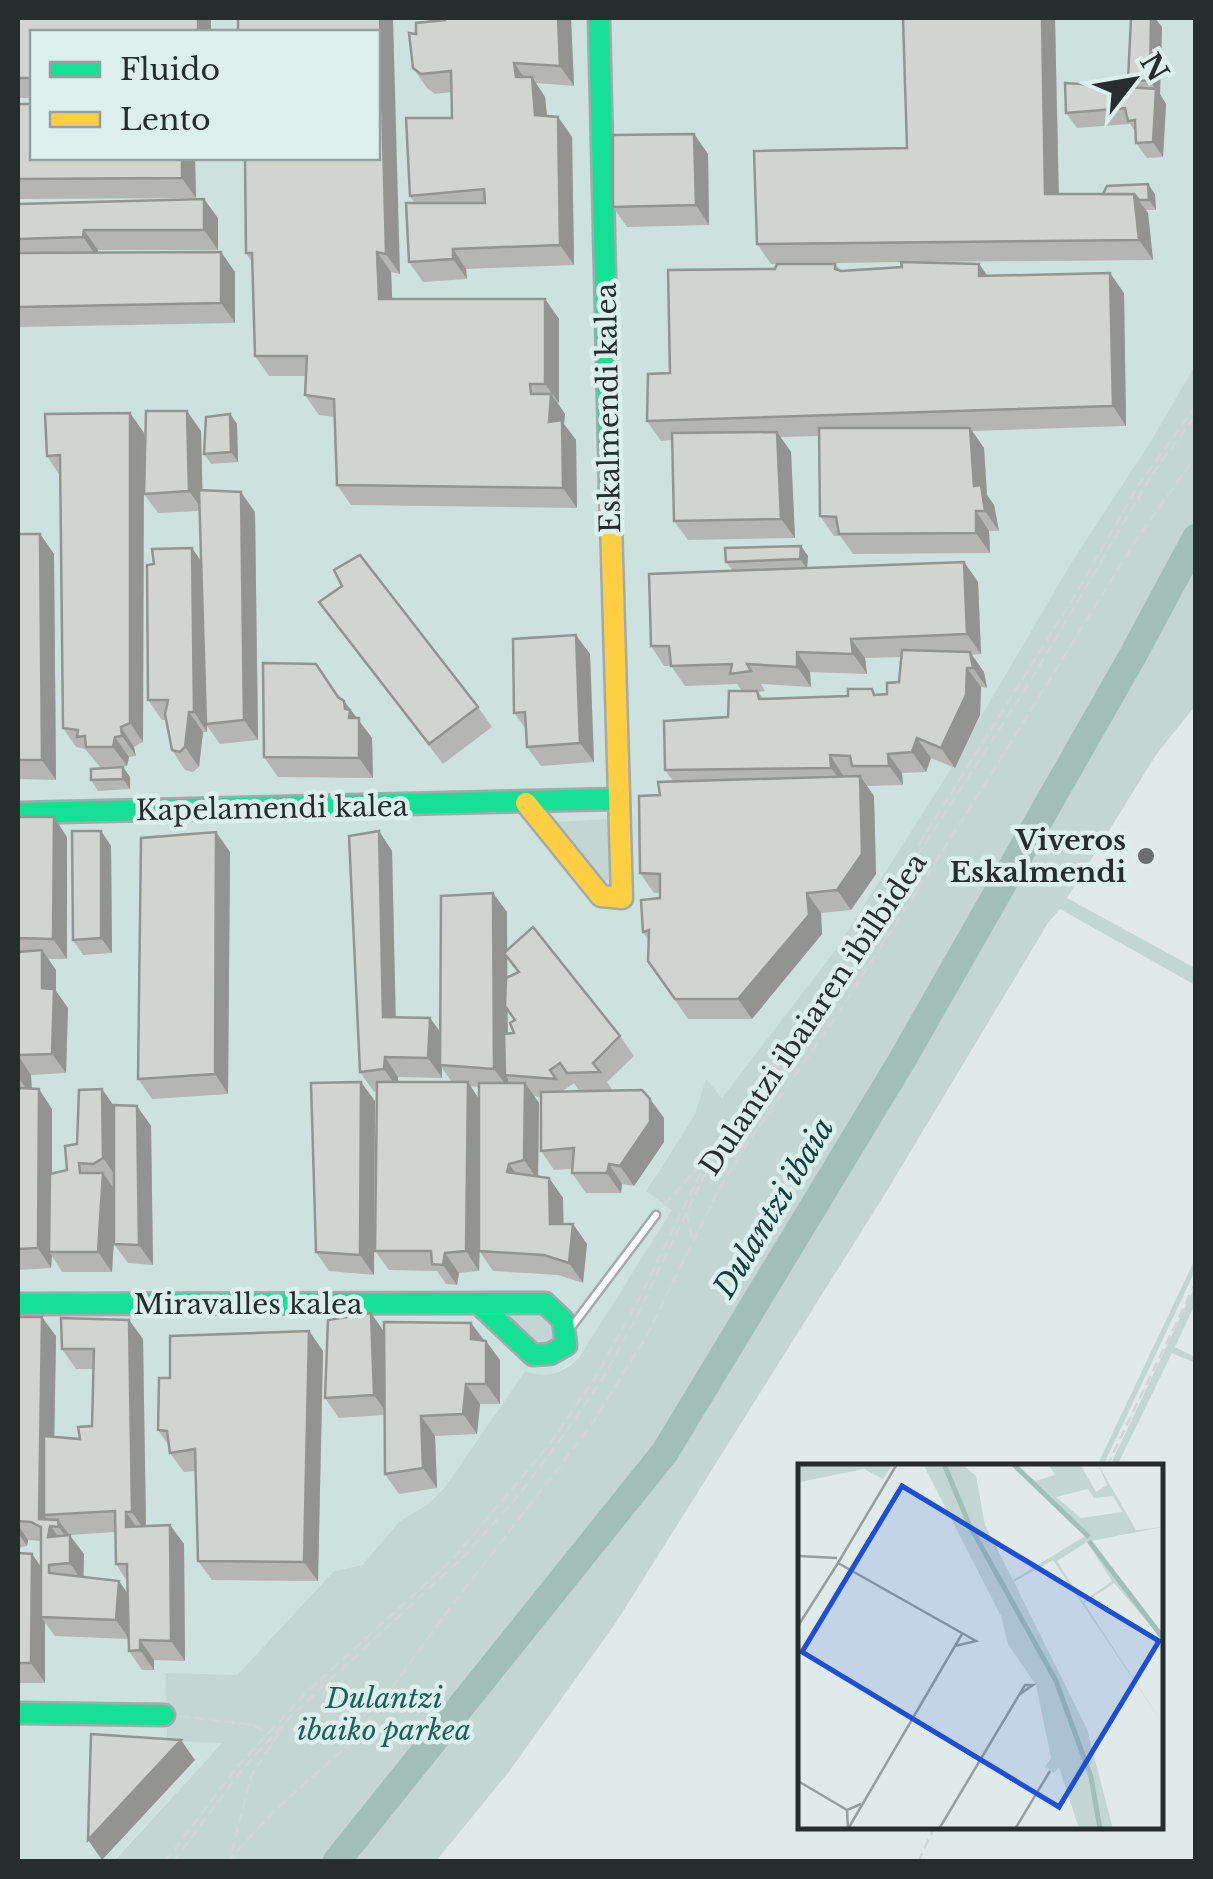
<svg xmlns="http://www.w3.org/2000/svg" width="1213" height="1879" font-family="'Libre Baskerville',serif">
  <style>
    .built { fill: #cde2de; fill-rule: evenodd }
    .green { fill: #c4d6d3 }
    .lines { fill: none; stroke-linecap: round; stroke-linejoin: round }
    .river { stroke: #a2beb9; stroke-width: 28 }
    .lane-casing { stroke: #a3abaa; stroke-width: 11 }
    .fast-casing { stroke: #a3abaa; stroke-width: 25 }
    .slow-casing { stroke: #a3abaa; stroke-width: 25 }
    .path { stroke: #d2d5d5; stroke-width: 2.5; stroke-dasharray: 10 5; stroke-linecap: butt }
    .lane { stroke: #fafcfc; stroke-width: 6 }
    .fast { stroke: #16e098; stroke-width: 20 }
    .slow { stroke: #ffcf43; stroke-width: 20 }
    .wall { fill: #b5b6b4; fill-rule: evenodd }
    .shaded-wall { fill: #939492 }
    .building { fill: #d2d4d1; stroke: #939492; stroke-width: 2.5 }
    .poi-dot { fill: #67706f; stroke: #dcefec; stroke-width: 4 }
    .labels { text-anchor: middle; stroke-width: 9; stroke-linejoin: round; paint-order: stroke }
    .street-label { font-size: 28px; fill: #262e2d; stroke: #dcefec }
    .poi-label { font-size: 28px; font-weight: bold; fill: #262e2d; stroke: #dcefec; text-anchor: end }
    .park-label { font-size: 28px; font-style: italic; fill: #1a625b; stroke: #dcefec }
    .water-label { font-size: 30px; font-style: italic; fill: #09423d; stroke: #dcefec }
    .inset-river { fill: none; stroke: #a2beb9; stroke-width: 5 }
    .inset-road { fill: none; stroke: #969f9e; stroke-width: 2.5 }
    .view { fill: #1d4ed8; fill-opacity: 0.15; stroke: #1d4ed8; stroke-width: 5 }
    .inset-edge { fill: none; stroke: #262e2d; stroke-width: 5 }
  </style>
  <rect width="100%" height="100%" fill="#e0ebe9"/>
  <path class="built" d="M18 18H1195V365L1151 441 1071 563 940 786 836 949 722 1099 706 1080 695 1114 646 1190 673 1209 578 1359 556 1373 541 1377 525 1371 445 1487 428 1504 400 1521 362 1565 334 1571 237 1675 223 1742 113 1861H18ZM32 32H378V158H32Z"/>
  <g class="green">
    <path d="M1195 365V706L1156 755 1067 898 1195 968V985L1060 909 1048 923 885 1194 615 1624 508 1773 436 1861 113 1862 222 1743 167 1741 166 1673 237 1675 334 1571 362 1565 400 1521 428 1504 445 1487 525 1371C547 1379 560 1374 578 1359L672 1210 646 1191 695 1114 706 1079 722 1098 836 949 940 786 1071 563 1151 441Z"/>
    <polygon points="606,819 611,826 612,878 603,882 557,829 557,822"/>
    <polygon points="1195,1259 1195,1271 1103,1466 1097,1466"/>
    <polygon points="1195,1286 1195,1304 1175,1347 1195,1357 1195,1363 1172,1353 1117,1466 1110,1466"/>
    <path d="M508 1313 541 1316 551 1320 557 1335 553 1343C532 1352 520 1333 506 1319Z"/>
  </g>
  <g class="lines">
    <polyline class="river" points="336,1862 665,1452 901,1062 1132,657 1196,538"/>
    <defs>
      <polyline id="lane" points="573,1325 656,1215"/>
      <g id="fast">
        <polyline points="599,18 610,488"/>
        <polyline points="18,813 617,799"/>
        <polyline points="18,1304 545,1303 563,1320 566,1345 550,1354 533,1355 479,1304"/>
        <polyline points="18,1713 164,1715"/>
      </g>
      <polyline id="slow" points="526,803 601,896 622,898 610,488"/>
    </defs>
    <use href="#lane" class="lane-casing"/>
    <use href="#fast" class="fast-casing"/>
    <use href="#slow" class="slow-casing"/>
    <g class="path">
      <polyline points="664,1205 707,1158"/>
      <polyline points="687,1213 692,1239"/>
      <polyline points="1107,1466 1196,1282"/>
      <polyline points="180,1716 254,1725 268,1734"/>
      <polyline points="232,1852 251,1776 283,1727"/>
      <polyline points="165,1862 237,1767 306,1693 453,1559 549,1445 595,1378 639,1299 710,1154 898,878 1077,592 1139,484 1196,406"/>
      <polyline points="173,1862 241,1771 290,1717 464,1556 514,1501 555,1447 602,1380 637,1316 712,1159 824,999 1030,682 1153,473 1196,415"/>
      <polyline points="227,1862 276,1809 353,1741 453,1604 590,1427 646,1337 718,1191 747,1144 839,1012 972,805 1138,537 1196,456"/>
      <polyline points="918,1862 935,1826"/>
    </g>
    <use href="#lane" class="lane"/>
    <use href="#fast" class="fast"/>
    <use href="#slow" class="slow"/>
  </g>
  <g class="wall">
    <polygon points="18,18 211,18 211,32 32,32 32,98 18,98"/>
    <polygon points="571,18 574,86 536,83 545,97 547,116 558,117 572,137 574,265 466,269 467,279 423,282 409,262 415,203 410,196 452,118 451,92 435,94 427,88 413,68 416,34"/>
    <path d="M1055 18 1059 194H1155L1156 210H1146L1148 213 1153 260 911 262 979 264 988 276 1124 293 1126 426 972 431 984 448 987 495 994 505 999 531H989L990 553 853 554 840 536H834L820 516 819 436 780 437 791 452 795 538 688 540 674 521 672 440 661 441 647 421 670 373 775 269 777 264H771L757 244 907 148ZM901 262 902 267 841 271 835 264H781Z"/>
    <polygon points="1162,27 1160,94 1166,104 1163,157 1147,158 1136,143 1135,131 1130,124 1077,128 1066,113 1133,87 1128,80"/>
    <polygon points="18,104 195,158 196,198 18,199"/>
    <polygon points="694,134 708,154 709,225 627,227 613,207"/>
    <polygon points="378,158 400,274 391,272 392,299 545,299 559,319 558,403 565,414 564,424 576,440 577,508 351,505 337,485 335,417 319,415 305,395 306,376 269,376 255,356 252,262 246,253"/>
    <polygon points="18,204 218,218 218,250 98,250 98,253 221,252 235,272 235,323 18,327"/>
    <polygon points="130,413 144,433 143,742 134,747 136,756 129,757 127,766 100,767 85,749 76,747 63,728 60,476 47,456"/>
    <polygon points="230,414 237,424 238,462 211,464 204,454"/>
    <polygon points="201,431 202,490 255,512 258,740 220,744 207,726 207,732 203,732 199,767 193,772 185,770 172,750 166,720 162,720 148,700 154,564 201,561 200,511 158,513 144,494"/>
    <polygon points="18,534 40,534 54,554 56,780 18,779"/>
    <path d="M801 546 808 556 807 568 964 562 978 582 981 654 971 655 984 672 987 688 981 687 980 715 955 768 931 758 926 772 902 773 903 785 867 786 874 796 876 874 851 910 821 913 822 934 752 1019H688L648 961 649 941 643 932 660 898V893H654L640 873 660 795 673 781 665 770 728 717 742 691 737 684 685 686 671 666H664L651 646 733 571 726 562ZM902 657 899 682 887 694 763 698 758 692 765 691 761 684 811 687 810 672 867 674 865 658Z"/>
    <polygon points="342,586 478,707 492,727 443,764 319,602"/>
    <polygon points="590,654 594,762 541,766 527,747 526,729 514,713"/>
    <polygon points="339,698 344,701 372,738 373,778 278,777 264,757"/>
    <polygon points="123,767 130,777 130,789 98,791 91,780"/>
    <polygon points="18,817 67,837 67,959 48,959 56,970 56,991 68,1008 66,1073 31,1075 32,1089 52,1109 52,1173 67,1170 77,1144 102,1089 114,1107 137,1106 151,1126 153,1265 128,1263 114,1244 114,1237 112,1272 62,1272 52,1256 51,1268 18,1270"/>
    <polygon points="101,831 111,846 112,953 83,955 73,940"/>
    <path d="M379 831 392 851 396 1017 440 1033 507 912V950L620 1036 634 1056 607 1082 613 1091 650 1099 664 1118V1142L634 1186 622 1184 621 1193H586L572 1173 573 1169 554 1170 541 1151V1097L534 1096 539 1103 538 1177 549 1178 563 1198V1224L587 1244 583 1283 558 1275 493 1271 480 1252 479 1271 459 1273 457 1285 446 1284 437 1271 389 1270 375 1251 377 1091 374 1092 360 1072ZM507 958 518 973 507 977ZM507 1010 514 1020V1033L508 1034ZM442 1068 452 1082H398V1077L442 1078ZM574 1083 580 1092H565L564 1090ZM470 1086 479 1087V1099Z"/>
    <polygon points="216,832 230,852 228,1094 152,1099 138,1079"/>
    <polygon points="375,1101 374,1275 329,1271 316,1252"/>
    <path d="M18 1317 56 1336 54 1437 80 1439 92 1426 93 1369H76L62 1349 129 1320 143 1339 146 1526 170 1525 184 1544 185 1661 154 1660V1670H142L129 1651 128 1639 55 1636 45 1623V1683H18V1553L32 1554 41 1567V1541L28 1540 27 1546 18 1548ZM115 1532 116 1564 127 1581 128 1594 84 1577V1554L69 1535Z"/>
    <polygon points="471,1323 500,1360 500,1404 480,1404 477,1434 435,1436 437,1488 399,1494 385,1474 384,1415 339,1418 325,1398 384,1331"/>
    <polygon points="309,1331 323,1351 318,1581 212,1580 198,1561 196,1471 184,1472 170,1453 169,1446 158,1430"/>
  </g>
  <g class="shaded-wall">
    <rect x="198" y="18" width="13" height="14"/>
    <polygon points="380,18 393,18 400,274 386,254"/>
    <polygon points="558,18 571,18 574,86 560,66"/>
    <polygon points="1042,18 1055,18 1059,214 1045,194"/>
    <polygon points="1151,18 1155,18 1162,27 1160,94 1166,104 1163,157 1153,142 1156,90 1150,81"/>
    <polygon points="514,63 528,83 516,77"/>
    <polygon points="532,77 545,97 549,135 535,115"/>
    <polygon points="558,117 572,137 574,265 560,245"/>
    <polygon points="694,134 708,154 709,225 696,205"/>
    <polygon points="182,158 195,158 196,198 182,178"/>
    <polygon points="1148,184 1155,194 1156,210 1149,200"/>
    <polygon points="1134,194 1148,213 1153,260 1139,240"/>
    <polygon points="204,199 218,218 218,250 204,230"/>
    <polygon points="84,230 98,250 97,257 83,237"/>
    <polygon points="453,249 466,269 467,279 453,259"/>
    <polygon points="221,252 235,272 235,323 221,303"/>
    <polygon points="377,252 391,272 393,318 379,299"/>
    <polygon points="979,264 993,284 979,276"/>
    <polygon points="1110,273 1124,293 1126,426 1113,406"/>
    <polygon points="545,299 559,319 559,403 545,384"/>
    <polygon points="551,394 565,414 564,424 576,440 577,508 563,488 549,422"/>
    <polygon points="187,411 201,431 203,511 189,491"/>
    <polygon points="130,413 144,433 143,742 130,723"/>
    <polygon points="230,414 237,424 238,462 231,452"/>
    <polygon points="970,428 984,448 987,495 994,505 999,531 985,511 974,486"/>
    <polygon points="777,432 791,452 795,538 781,519"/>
    <polygon points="241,492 255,512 258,740 244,720"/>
    <polygon points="976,511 989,531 990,553 976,533"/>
    <polygon points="40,534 54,554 56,780 42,760"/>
    <polygon points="801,546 808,556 807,569 800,559"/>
    <polygon points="192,548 206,568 207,732 194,712"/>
    <polygon points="964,562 978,582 981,654 967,634"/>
    <polygon points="576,635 590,654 594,762 580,743"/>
    <polygon points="851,639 865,658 867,674 853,654"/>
    <polygon points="797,652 810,672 811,687 797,667"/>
    <polygon points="970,652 984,672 987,688 973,668"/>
    <polygon points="316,664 345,706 344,701 372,738 373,778 359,758"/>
    <polygon points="967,668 981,687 980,715 955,768 941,748"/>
    <polygon points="189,712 203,732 199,767 185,747"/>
    <polygon points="121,727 134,747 136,756 122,736"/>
    <polygon points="115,737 129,757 127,766 113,747"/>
    <polygon points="917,738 931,758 926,772 912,752"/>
    <polygon points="888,754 902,773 903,785 889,766"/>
    <polygon points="830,755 843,775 845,788 831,768"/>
    <polygon points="123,767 130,777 130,789 123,779"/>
    <polygon points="860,776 874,796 876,874 851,910 837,890"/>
    <polygon points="54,817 67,837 67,959 53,939"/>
    <polygon points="101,831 111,846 112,953 101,938"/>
    <polygon points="379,831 392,851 396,1037 383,1017"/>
    <polygon points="216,832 230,852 228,1094 215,1074"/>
    <polygon points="493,893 507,912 508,1075 505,1075 508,1079 508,1088 494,1069"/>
    <polygon points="807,893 821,913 822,934 752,1019 738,999"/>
    <polygon points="42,950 56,970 56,991 68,1008 66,1073 52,1054 42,988"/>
    <polygon points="430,1018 444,1037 440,1065 442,1068 442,1078 428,1058"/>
    <polygon points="18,1055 31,1075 32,1097 18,1077"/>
    <polygon points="385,1057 398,1077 398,1089 384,1069"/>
    <polygon points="361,1082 375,1101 374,1275 360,1255"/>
    <polygon points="468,1082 481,1102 479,1271 466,1251"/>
    <polygon points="525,1083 539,1103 538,1180 524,1160"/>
    <polygon points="39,1089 52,1109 52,1252 49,1252 52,1256 51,1268 38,1248"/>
    <polygon points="102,1089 116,1109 117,1178 103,1158"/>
    <polygon points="650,1099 664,1118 664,1142 634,1186 620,1166"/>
    <polygon points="137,1106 151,1126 153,1265 139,1245"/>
    <polygon points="509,1164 523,1183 507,1172"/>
    <polygon points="609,1164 622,1184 621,1193 607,1173"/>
    <polygon points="103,1173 117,1193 112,1272 98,1252"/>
    <polygon points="549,1178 563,1198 564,1244 550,1224"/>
    <polygon points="573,1224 587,1244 583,1283 569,1263"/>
    <polygon points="445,1253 459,1273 457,1285 443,1265"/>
    <polygon points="371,1313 385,1333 388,1415 374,1395"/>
    <polygon points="42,1317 56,1336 53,1515 44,1515 64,1546 62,1556 39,1519"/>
    <polygon points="129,1320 143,1339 146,1532 132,1512"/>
    <polygon points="471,1323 485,1342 471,1339"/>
    <polygon points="309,1331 323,1351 318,1581 304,1562"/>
    <polygon points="486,1341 500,1360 500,1404 486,1384"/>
    <polygon points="466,1384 480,1404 477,1434 463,1414"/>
    <polygon points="421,1416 435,1436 437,1488 423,1468"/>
    <polygon points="126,1512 140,1532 126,1527"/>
    <polygon points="58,1520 84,1554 83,1583 70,1563 70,1543 59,1527"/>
    <polygon points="18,1525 28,1540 27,1546 18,1533"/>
    <polygon points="170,1525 184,1544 185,1661 171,1641"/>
    <polygon points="32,1554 46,1574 41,1617 45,1623 45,1683 31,1663"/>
    <polygon points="119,1581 133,1601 129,1639 116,1620"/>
    <polygon points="140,1640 154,1660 154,1670 140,1650"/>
    <polygon points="181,1740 195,1760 102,1860 88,1840"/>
  </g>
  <g class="building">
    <polygon points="18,18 198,18 198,32 32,32 32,78 18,78"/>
    <polygon points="238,18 380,18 386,254 377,252 379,299 545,299 545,384 530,384 531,394 551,394 549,422 562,420 563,488 337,485 334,399 305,395 307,356 255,356 252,253 246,253 245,158 378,158 378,32 238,32"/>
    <polygon points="445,18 558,18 560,66 514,63 516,77 532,77 535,115 558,117 560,245 453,249 453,259 409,262 406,203 485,203 484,189 410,196 406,118 452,118 451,71 421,74 413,68 409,33 416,34 416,23 445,20"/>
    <polygon points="903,18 1042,18 1045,194 1134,194 1139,240 757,244 754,151 907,148"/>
    <polygon points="1131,18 1151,18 1150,81 1128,80"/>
    <polygon points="1065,83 1156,89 1153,142 1136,143 1135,120 1128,121 1125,108 1066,113"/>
    <polygon points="18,104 32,104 32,158 182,158 182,178 18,179"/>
    <polygon points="694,134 696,205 613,207 613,135"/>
    <polygon points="1148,184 1149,200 1139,200 1134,194 1103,194 1107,186"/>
    <polygon points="204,199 204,230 84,230 83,237 18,239 18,204"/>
    <polygon points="221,252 221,303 18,307 18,253"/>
    <polygon points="901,262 979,264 979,276 1110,273 1113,406 647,421 648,374 670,373 668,270 775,269 777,264 835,264 835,269 841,271 902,267"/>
    <polygon points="146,411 187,411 189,491 144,494"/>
    <polygon points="130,413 130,723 121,727 122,736 115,737 113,747 86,747 85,736 77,737 78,730 63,728 60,455 47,456 45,414"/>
    <polygon points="230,414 231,452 204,454 206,417"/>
    <polygon points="819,428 970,428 974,486 981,485 985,511 976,511 976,533 839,534 836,517 820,516"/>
    <polygon points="777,432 781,519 674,521 672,433"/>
    <polygon points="199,490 241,492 244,720 206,724"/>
    <polygon points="18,534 40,534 42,760 18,760"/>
    <polygon points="801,546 800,559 726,562 725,548"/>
    <polygon points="192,548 194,712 189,712 185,747 180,752 172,750 165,714 168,700 148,700 147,565 154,564 152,549"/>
    <polygon points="360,555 478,707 429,744 319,602 342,586 334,570"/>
    <polygon points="964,562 967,634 851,639 853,654 797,652 797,667 747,664 751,671 730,674 732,664 671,666 669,646 651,646 649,574"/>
    <polygon points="576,635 580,743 527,747 525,712 514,713 513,639"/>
    <polygon points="902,650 970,652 973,668 967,668 966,695 941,748 917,738 912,752 888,754 889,766 852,766 850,756 830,755 831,768 665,770 664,721 728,717 729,691 757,691 759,699 848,696 848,689 872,689 874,695 887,694 887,683 899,682"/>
    <polygon points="263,663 316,664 338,697 344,701 345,709 350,710 349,718 359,718 359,758 264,757"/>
    <polygon points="123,767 123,779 91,780 91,769"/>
    <polygon points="860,776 862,854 837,890 807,893 809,915 738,999 675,999 648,961 649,930 643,932 641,900 660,898 660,874 640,873 639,796 660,795 658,782"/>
    <polygon points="18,817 54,817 53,939 18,938"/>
    <polygon points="72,831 101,831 101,938 73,940"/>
    <polygon points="379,831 383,1017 430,1018 428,1058 385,1057 384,1069 360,1072 349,836"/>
    <polygon points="216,832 215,1074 138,1079 141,838"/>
    <polygon points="493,893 494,1069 440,1065 441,896"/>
    <polygon points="533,927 620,1036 593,1063 600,1072 567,1073 560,1063 550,1070 556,1079 505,1075 504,1034 514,1033 510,1023 515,1020 505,1006 506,978 519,972 504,953"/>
    <polygon points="42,950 42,988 54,989 52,1054 18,1055 18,952"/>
    <polygon points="361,1082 360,1255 316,1252 311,1083"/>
    <polygon points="377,1082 468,1082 466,1251 445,1253 443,1265 432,1264 431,1251 375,1251"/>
    <polygon points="479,1083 525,1083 524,1160 509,1164 507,1172 549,1178 550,1224 573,1224 569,1263 544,1255 479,1251"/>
    <polygon points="18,1088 39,1089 38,1248 18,1249"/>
    <polygon points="102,1089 103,1158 93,1164 79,1163 80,1173 103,1173 98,1252 49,1252 50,1174 67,1170 65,1146 77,1144 79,1090"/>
    <polygon points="642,1090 650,1099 650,1122 620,1166 609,1164 607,1173 572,1173 574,1148 541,1151 541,1092"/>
    <polygon points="114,1105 137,1106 139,1245 114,1244"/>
    <polygon points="371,1313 374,1395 325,1398 328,1320"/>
    <polygon points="18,1317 42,1317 39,1519 58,1520 59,1527 50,1526 48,1537 70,1535 70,1563 49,1565 49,1573 119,1581 116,1620 41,1617 41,1527 31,1522 18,1521"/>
    <polygon points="61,1318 129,1320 132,1512 126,1512 126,1527 170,1525 171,1641 140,1640 140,1650 129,1651 127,1564 116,1564 115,1511 44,1515 44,1436 80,1439 78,1427 92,1426 94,1349 62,1349"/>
    <polygon points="384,1322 471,1323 471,1339 486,1341 486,1384 466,1384 463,1414 421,1416 423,1468 385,1474"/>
    <polygon points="309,1331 304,1562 198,1561 195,1449 170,1453 167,1431 158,1430 159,1378 170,1378 170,1336"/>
    <polygon points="18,1553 32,1554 31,1663 18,1663"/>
    <polygon points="91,1734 181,1740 88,1840"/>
  </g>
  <circle class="poi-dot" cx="1146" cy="856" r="10"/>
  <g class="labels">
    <g class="street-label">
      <text transform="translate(608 408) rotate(-91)" y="10">Eskalmendi kalea</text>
      <text transform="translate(272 808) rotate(-1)" y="10">Kapelamendi kalea</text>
      <text transform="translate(813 1014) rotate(-56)" y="10">Dulantzi ibaiaren ibilbidea</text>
      <text x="248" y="1314">Miravalles kalea</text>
    </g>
    <g class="poi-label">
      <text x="1126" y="850">Viveros<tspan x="1126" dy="32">Eskalmendi</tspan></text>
    </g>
    <g class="park-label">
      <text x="384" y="1708">Dulantzi<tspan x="384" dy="32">ibaiko parkea</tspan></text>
    </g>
    <g class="water-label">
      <text transform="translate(774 1208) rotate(-59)" y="10">Dulantzi ibaia</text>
    </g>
  </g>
  <g transform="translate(798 1464)">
    <rect width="365" height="365" fill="#e0ebe9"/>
    <path d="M0 0 3 1 95 0 85 15 66 5 2 18 0 59ZM125 0H164L178 12 187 61 215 116 287 72 213 0 238 17 257 11 250 0H282L298 28 309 21 300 0 338 66 365 63 293 77 365 176 316 119 286 139 365 260 255 96 216 118 289 265 315 365H281L261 303 256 309 247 303 253 294 238 221 210 180 203 152ZM290 25 296 34 315 32 324 48 283 54 258 33ZM289 78 314 117 285 138 259 97Z" fill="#c4d6d3" fill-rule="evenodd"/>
    <path class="inset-river" d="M146 0 172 62 258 217 293 313 302 365M215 0 291 73M291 77 365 174"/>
    <path class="inset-road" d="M0 92 39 94M40 99 178 177 157 182M40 99 99 0M0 162 40 99M0 317 49 346M50 365 164 170M50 365 49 346 63 340M141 365 227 221H235L222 230M217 365 252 307"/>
    <path class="view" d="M104 22 361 177 261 343 4 188Z"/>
    <rect width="365" height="365" class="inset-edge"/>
  </g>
  <rect width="1213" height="1879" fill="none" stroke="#262e2d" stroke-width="40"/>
  <rect x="30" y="30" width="350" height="130" fill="#dcefec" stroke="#93a2a0" stroke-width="2.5"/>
  <rect x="50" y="62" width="50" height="15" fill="#16e098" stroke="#93a2a0" stroke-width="2.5"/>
  <text x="120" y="80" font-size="30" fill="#262e2d">Fluido</text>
  <rect x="50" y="112" width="50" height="15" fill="#ffcf43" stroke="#93a2a0" stroke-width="2.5"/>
  <text x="120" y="130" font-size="30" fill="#262e2d">Lento</text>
  <g transform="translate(1133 80) rotate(59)" stroke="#dcefec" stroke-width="8" paint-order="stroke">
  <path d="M0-8L18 38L0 25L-18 38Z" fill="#262e2d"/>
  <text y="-15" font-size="28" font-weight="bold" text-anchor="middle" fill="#262e2d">N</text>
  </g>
</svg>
